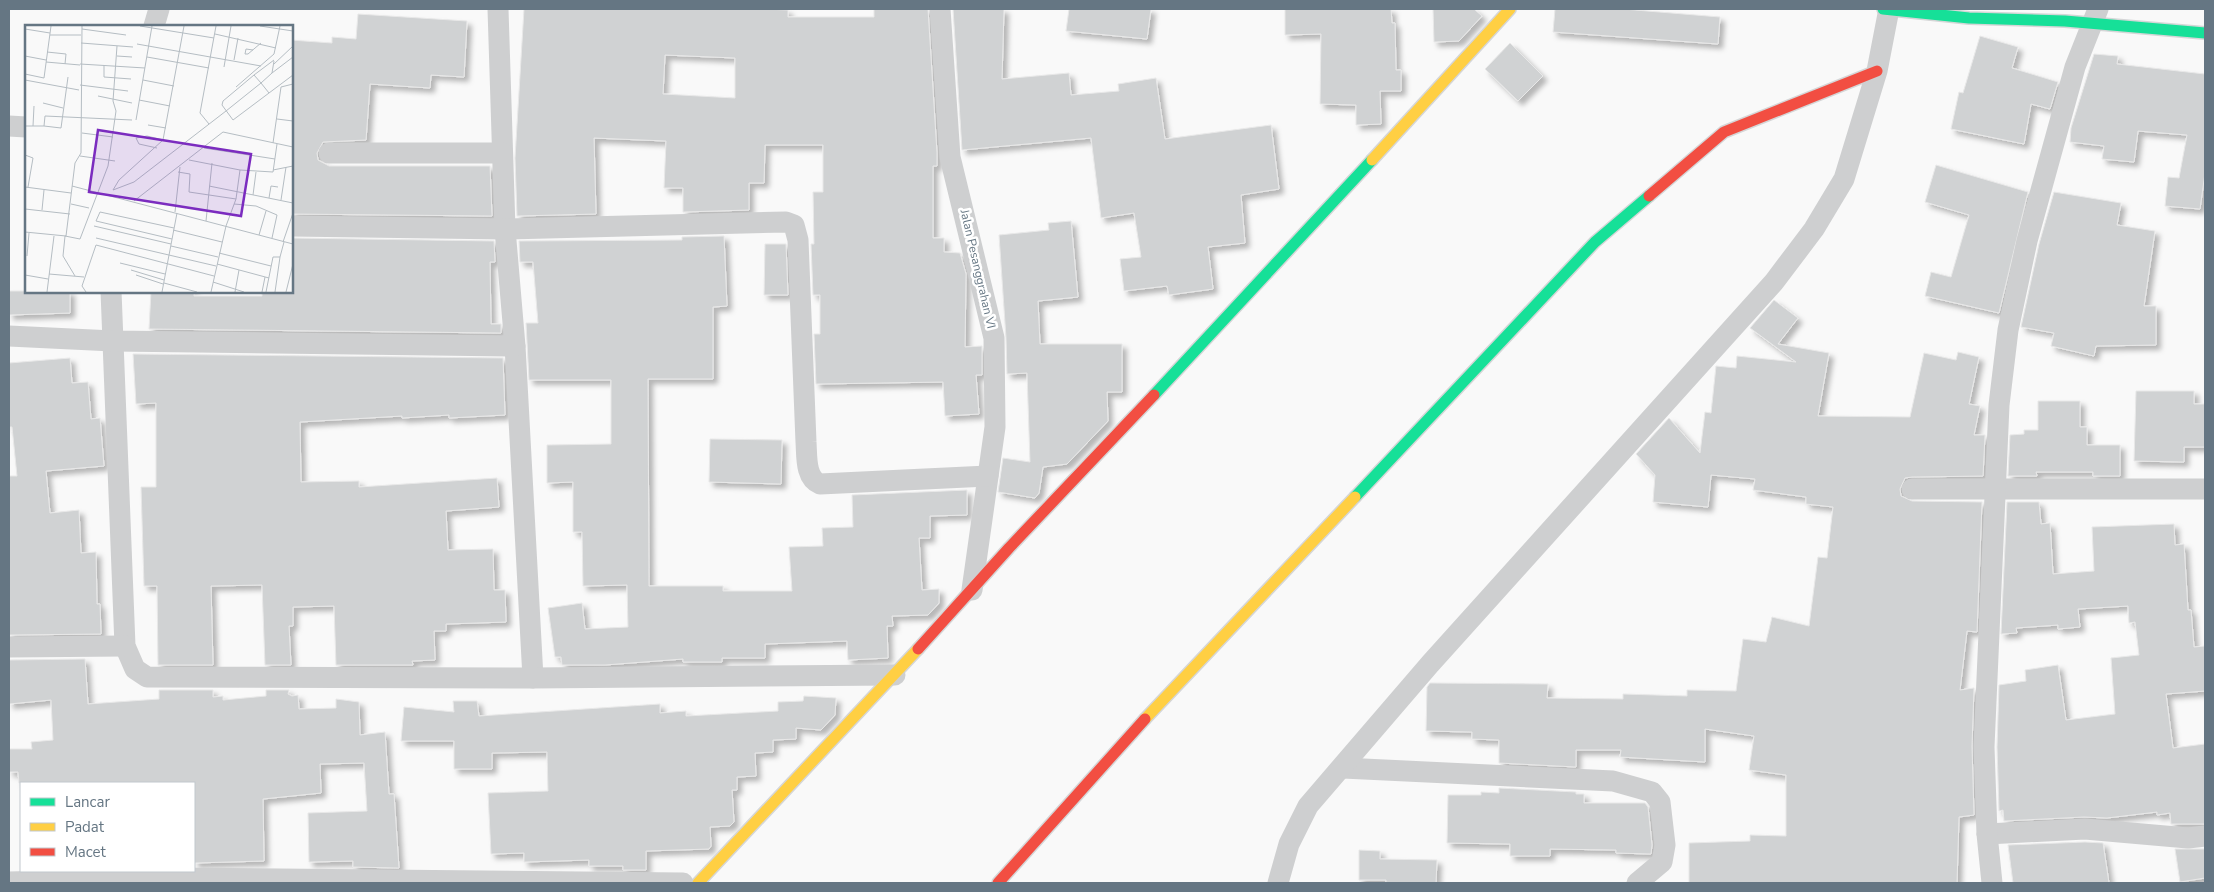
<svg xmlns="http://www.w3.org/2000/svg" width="2214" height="892" font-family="'Nunito Sans',sans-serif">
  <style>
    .building { fill: #d0d2d3; stroke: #e8e8e8; fill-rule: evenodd; filter: url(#shadow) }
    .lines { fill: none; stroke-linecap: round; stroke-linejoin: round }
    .fast-casing { stroke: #d5d6d7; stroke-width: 14 }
    .slow-casing { stroke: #d5d6d7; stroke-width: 14 }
    .jam-casing { stroke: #d5d6d7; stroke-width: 14 }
    .street { stroke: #cecfd0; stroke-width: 21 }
    .fast { stroke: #16e098; stroke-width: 11 }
    .slow { stroke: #ffcf43; stroke-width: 11 }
    .jam { stroke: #f24e42; stroke-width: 11 }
    .labels { text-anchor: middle; stroke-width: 5; stroke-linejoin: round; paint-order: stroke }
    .street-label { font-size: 12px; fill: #657683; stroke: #fff }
    .inset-road { fill: none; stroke: #b5bdc3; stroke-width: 1 }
    .view { fill: #7b2cbf; fill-opacity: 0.15; stroke: #7b2cbf; stroke-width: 2.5 }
    .inset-edge { fill: none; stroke: #657683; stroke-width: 2.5 }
  </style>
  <defs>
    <filter id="shadow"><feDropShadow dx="4.5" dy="4.5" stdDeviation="2.5" flood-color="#0004"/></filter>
  </defs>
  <rect width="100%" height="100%" fill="#f9f9f9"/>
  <g class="building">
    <path d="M524 9H764L788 10V17H874V9H928L937 153V166H933V238H944V252L960 253 966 274 965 347 982 346V375H976L979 414 945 416 943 382 816 384 814 334H820V295H813L811 244H814L813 192H823V145H765L764 183H749V210L683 212V188H664L666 141 594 138 596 214 517 216 515 158ZM665 55 735 58V98L663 94Z"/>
    <polygon points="953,9 1004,9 1002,79 1069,73 1071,95 1119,91 1118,84 1156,78 1165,139 1271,125 1279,189 1241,195 1245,243 1208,247 1213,289 1169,295 1167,286 1124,291 1120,259 1141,257 1134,213 1101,218 1091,138 962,150"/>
    <polygon points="1069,9 1151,9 1147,39 1066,31"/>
    <polygon points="1285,9 1391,9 1392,23 1395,23 1396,70 1401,70 1401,91 1380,91 1381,124 1356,125 1356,105 1320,104 1321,34 1285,35"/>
    <polygon points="1433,9 1474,9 1482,16 1459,41 1434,42"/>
    <polygon points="1555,9 1623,9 1720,17 1718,44 1553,32"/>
    <polygon points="358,14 467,21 464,77 431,75 430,88 370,84 366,140 323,142 317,153 318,160 329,166 490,166 492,216 291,214 291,40 332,43 332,37 356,39"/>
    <polygon points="1980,36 2018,47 2012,68 2058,82 2050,109 2031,104 2024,144 1951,129 1959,92 1963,93"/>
    <polygon points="1510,43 1543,76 1518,101 1485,69"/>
    <polygon points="2094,54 2118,56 2117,64 2205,74 2205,173 2200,209 2165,206 2168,177 2179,178 2187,135 2138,131 2134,162 2102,159 2104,146 2070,142 2071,128"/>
    <polygon points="1936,165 2028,192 1999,313 1925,296 1931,272 1951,277 1969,215 1925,202"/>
    <polygon points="2054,192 2121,203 2117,225 2155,231 2144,306 2156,306 2156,345 2096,346 2094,356 2051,346 2054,333 2021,327 2039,244"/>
    <polygon points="1071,221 1078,297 1038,301 1040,344 1122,344 1122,392 1107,392 1108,421 1067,464 1043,467 1039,493 1035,498 998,492 1003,458 1030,462 1027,373 1007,374 1006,338 999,235 1049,230 1048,223"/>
    <polygon points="724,236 727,306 713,307 713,379 648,379 649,586 723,586 723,591 792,591 789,547 823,546 822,528 853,527 852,495 967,490 967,515 930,516 930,538 919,538 922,590 939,589 939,603 928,615 892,616 893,626 887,626 888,658 848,660 847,641 765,644 765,658 722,658 722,662 683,662 683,659 605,665 562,665 561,657 555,657 548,608 582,603 585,629 628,627 627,585 583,586 582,532 573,532 573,482 547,483 547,445 611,444 611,380 529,380 526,323 538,323 533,262 520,262 519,241 682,240 682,237"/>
    <polygon points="291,238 494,241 495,262 490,262 491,324 501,324 501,333 149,329 151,291 194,291 194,296 262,296 262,291 291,291"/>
    <polygon points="765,244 786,244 788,295 764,295"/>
    <polygon points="9,291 70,291 70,313 9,315"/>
    <polygon points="1774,300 1798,318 1778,344 1829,353 1818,416 1910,417 1924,353 1956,360 1958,352 1979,357 1969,404 1980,406 1974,435 1985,435 1983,476 1912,477 1905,478 1900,489 1901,496 1912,501 1982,502 1977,632 1967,631 1960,690 1974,688 1972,746 1974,815 1959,817 1957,883 1689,883 1689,843 1750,841 1750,835 1786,836 1786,775 1749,770 1754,736 1705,729 1705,762 1620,757 1621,750 1576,750 1576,767 1499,763 1499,740 1472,739 1472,732 1426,731 1427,687 1430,683 1548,684 1547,698 1623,699 1623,694 1687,696 1687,690 1736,691 1743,639 1766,642 1772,617 1809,626 1818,557 1827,558 1833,507 1806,504 1806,497 1753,490 1755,479 1711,475 1708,507 1653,502 1655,475 1636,454 1669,418 1700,453 1705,412 1711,413 1716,366 1736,368 1737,356 1796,362 1750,328"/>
    <polygon points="133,354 503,358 505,415 449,418 449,415 402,418 402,416 300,422 301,482 359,481 359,487 497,478 499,507 446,511 448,550 493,549 494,590 505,590 506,622 446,624 446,631 434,631 435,660 412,661 413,665 336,665 334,606 293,607 293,626 289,626 291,665 265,665 262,585 211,586 213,665 158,665 157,586 144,586 141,487 156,487 156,403 136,404"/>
    <polygon points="70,358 72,383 88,382 91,419 100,418 104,466 46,471 50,513 79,510 81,553 96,552 97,604 100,604 101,634 9,635 9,476 17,476 12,427 9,427 9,363"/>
    <polygon points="2136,391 2194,391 2194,404 2205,404 2205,447 2184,447 2184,462 2134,461"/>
    <polygon points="2038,401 2080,401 2080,427 2087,427 2087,445 2120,445 2120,476 2093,476 2093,472 2036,472 2037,476 2008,476 2010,435 2024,434 2024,430 2038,430"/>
    <polygon points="710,439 782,440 781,484 709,482"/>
    <polygon points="2007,502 2039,502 2041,524 2050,523 2053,574 2094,571 2092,527 2174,524 2175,545 2184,544 2188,610 2191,610 2194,647 2205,646 2205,691 2166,694 2173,748 2205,744 2205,824 2171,824 2170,813 2157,815 2157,812 2107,818 2084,817 2004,821 2003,810 1999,811 1997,747 1999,685 2026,681 2025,670 2058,665 2066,720 2115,714 2111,658 2139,655 2135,622 2129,623 2128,606 2078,609 2080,627 2058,629 2058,625 2016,628 2017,633 2001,634"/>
    <polygon points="9,660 85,659 88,704 159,699 159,690 213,690 213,697 223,696 223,700 266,696 266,690 289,690 288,694 292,696 298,695 299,709 336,708 336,699 359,702 360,735 385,732 389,794 394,794 399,868 353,867 353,861 309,862 308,813 367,811 364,763 320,764 321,793 263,799 264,861 194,863 194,783 19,783 18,772 9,772 9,749 32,749 31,742 53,740 51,700 9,704"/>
    <polygon points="804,696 836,698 835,715 821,730 796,728 796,739 773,740 773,752 755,753 756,776 737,777 737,790 732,790 734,822 730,826 710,827 711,846 709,849 646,851 646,870 623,870 623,866 589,866 589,860 524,862 524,853 491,854 488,793 548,791 547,752 492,753 492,769 454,769 454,741 401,741 404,707 454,712 453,701 477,701 479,716 660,704 660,713 686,711 686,716 778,711 778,702 803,701"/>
    <polygon points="1499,788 1576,792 1576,794 1584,794 1584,803 1645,803 1648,807 1652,845 1651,854 1616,853 1616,850 1550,849 1550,856 1510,856 1510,844 1447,843 1448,795 1481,795 1481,792 1499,793"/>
    <polygon points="2085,842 2103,843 2109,883 2013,883 2008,845"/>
    <polygon points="2175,849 2205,849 2205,878 2180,882"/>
    <polygon points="1359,850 1380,851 1380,859 1437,860 1436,883 1386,883 1386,880 1359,880"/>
  </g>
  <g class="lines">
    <defs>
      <g id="fast">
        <polyline points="1883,9 1969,18 2065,21 2205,33"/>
        <polyline points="1154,395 1372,160"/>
        <polyline points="1355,497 1595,242 1649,196"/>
      </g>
      <g id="slow">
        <polyline points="1372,160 1510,9"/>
        <polyline points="1145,719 1355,497"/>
        <polyline points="698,883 918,649"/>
      </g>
      <g id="jam">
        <polyline points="1649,196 1724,132 1877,71"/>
        <polyline points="918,649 1009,548 1154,395"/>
        <polyline points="998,883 1145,719"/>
      </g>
    </defs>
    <use href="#fast" class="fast-casing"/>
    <use href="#slow" class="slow-casing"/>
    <use href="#jam" class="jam-casing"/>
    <g class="street">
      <polyline points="498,9 505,229 515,346 533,678"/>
      <polyline points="940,9 950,157 994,338 995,427 972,590"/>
      <polyline points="154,26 159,9"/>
      <polyline points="9,126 26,127"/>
      <polyline points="329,153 502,153"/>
      <path d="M291 226 505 229 786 222 794 225 798 240 806 442C807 456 805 478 820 484L988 476"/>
      <polyline points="111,291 125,646 135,669 147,677 533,678 895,675"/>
      <polyline points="9,336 113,341 515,346"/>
      <polyline points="1912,489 2205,489"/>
      <polyline points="9,647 125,646"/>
      <polyline points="1343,768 1613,781 1652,792 1660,802 1665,845 1662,862 1637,883"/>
      <polyline points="1987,834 2085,829 2188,838 2205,836"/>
      <polyline points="9,882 173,878 683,883"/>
      <polyline points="1278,883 1289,844 1308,806 1430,664 1774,282 1814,229 1844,179 1877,71 1889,9"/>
      <polyline points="1992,883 1987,834 1984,747 1999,405 2008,330 2027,241 2075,67 2098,9"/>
    </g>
    <use href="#fast" class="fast"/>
    <use href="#slow" class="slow"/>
    <use href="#jam" class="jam"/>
  </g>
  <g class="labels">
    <g class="street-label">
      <text transform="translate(978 269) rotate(77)" y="4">Jalan Pesanggrahan VI</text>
    </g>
  </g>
  <g transform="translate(25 25)">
    <rect width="268" height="268" fill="#f9f9f9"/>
    <path class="inset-road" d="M115 1 189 13M235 1 268 6M0 4 25 8M57 4 101 10M190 9 251 23M25 10H56M56 18 108 22M112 19 236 41M228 25 221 24 220 29H223L236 18M22 27 41 29 40 39M0 31 21 35M92 31 107 32M122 32 184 43M209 35 213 13M249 36 247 48 268 32M21 37 55 40M55 39 120 43M249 39 268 21M79 40V52L106 54M199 42 206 1M247 48 236 58 244 68 268 50M0 49 19 53 26 1M229 50 198 76 197 80 208 95 244 68M0 55 54 65M118 55 149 61M55 60 103 66M211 62 249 29 255 1M73 71 107 78M114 75 145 81M18 78 38 83M252 94 268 96M111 95 127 1M184 99 175 88 191 1M123 100 141 103M0 101H19L20 91 107 95M8 101 9 81M19 101 36 103 43 52M57 108 88 112M248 118 256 62 268 59M132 123 114 119 111 113 122 111 138 115M179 123 250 134M0 130 8 133 3 162M55 131 90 136M164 135 215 145 211 174 201 201 186 267M215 145 248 147 252 119M248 145 268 141M153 147 165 149 164 167 211 174M47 161 268 219M184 161 268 178M0 162 46 168M88 165 109 157 201 86 236 58 229 50 249 35M88 165 94 155 138 115 159 1M228 170 231 147M244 173 246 161 253 162M256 175 261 142M109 176 198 107 268 122M46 179 64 183M209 179 231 181 252 190 247 213M0 184 45 189M17 185 19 165M150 187 155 142M181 196 187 138M69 201 146 219M148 205 197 217M0 207 41 211M234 210 241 186M41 211 50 138 56 128 57 1M71 213 191 241M147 214 71 196 75 187 149 203M258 217 268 188M146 221 193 232M194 228 246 241M2 231 4 208M95 238 140 249M192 239 244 253M106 245 139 255M24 249 59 252M0 250 23 254M111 250 138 259M50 251 38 231 40 211 55 214 83 141 91 86 88 76 92 21M188 257 219 267M139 258 172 267M22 267 29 211M61 267 57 261 71 220 189 251M137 267 152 188M210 267 214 245M237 267 240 252M241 267 248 232H255L259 217M250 267 255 232M261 267 268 239"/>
    <path class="view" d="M73 105 226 129 216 191 64 167Z"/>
    <rect width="268" height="268" class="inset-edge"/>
  </g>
  <rect width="2214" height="892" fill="none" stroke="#657683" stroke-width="20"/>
  <rect x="20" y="782" width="175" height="90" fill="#ffffff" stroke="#c1c8cd"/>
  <rect x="30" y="798" width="25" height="8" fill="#16e098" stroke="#c1c8cd"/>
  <text x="65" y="807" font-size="15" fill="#657683">Lancar</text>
  <rect x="30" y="823" width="25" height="8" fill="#ffcf43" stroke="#c1c8cd"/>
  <text x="65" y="832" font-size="15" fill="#657683">Padat</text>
  <rect x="30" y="848" width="25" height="8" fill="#f24e42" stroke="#c1c8cd"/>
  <text x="65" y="857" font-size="15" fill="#657683">Macet</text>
</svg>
